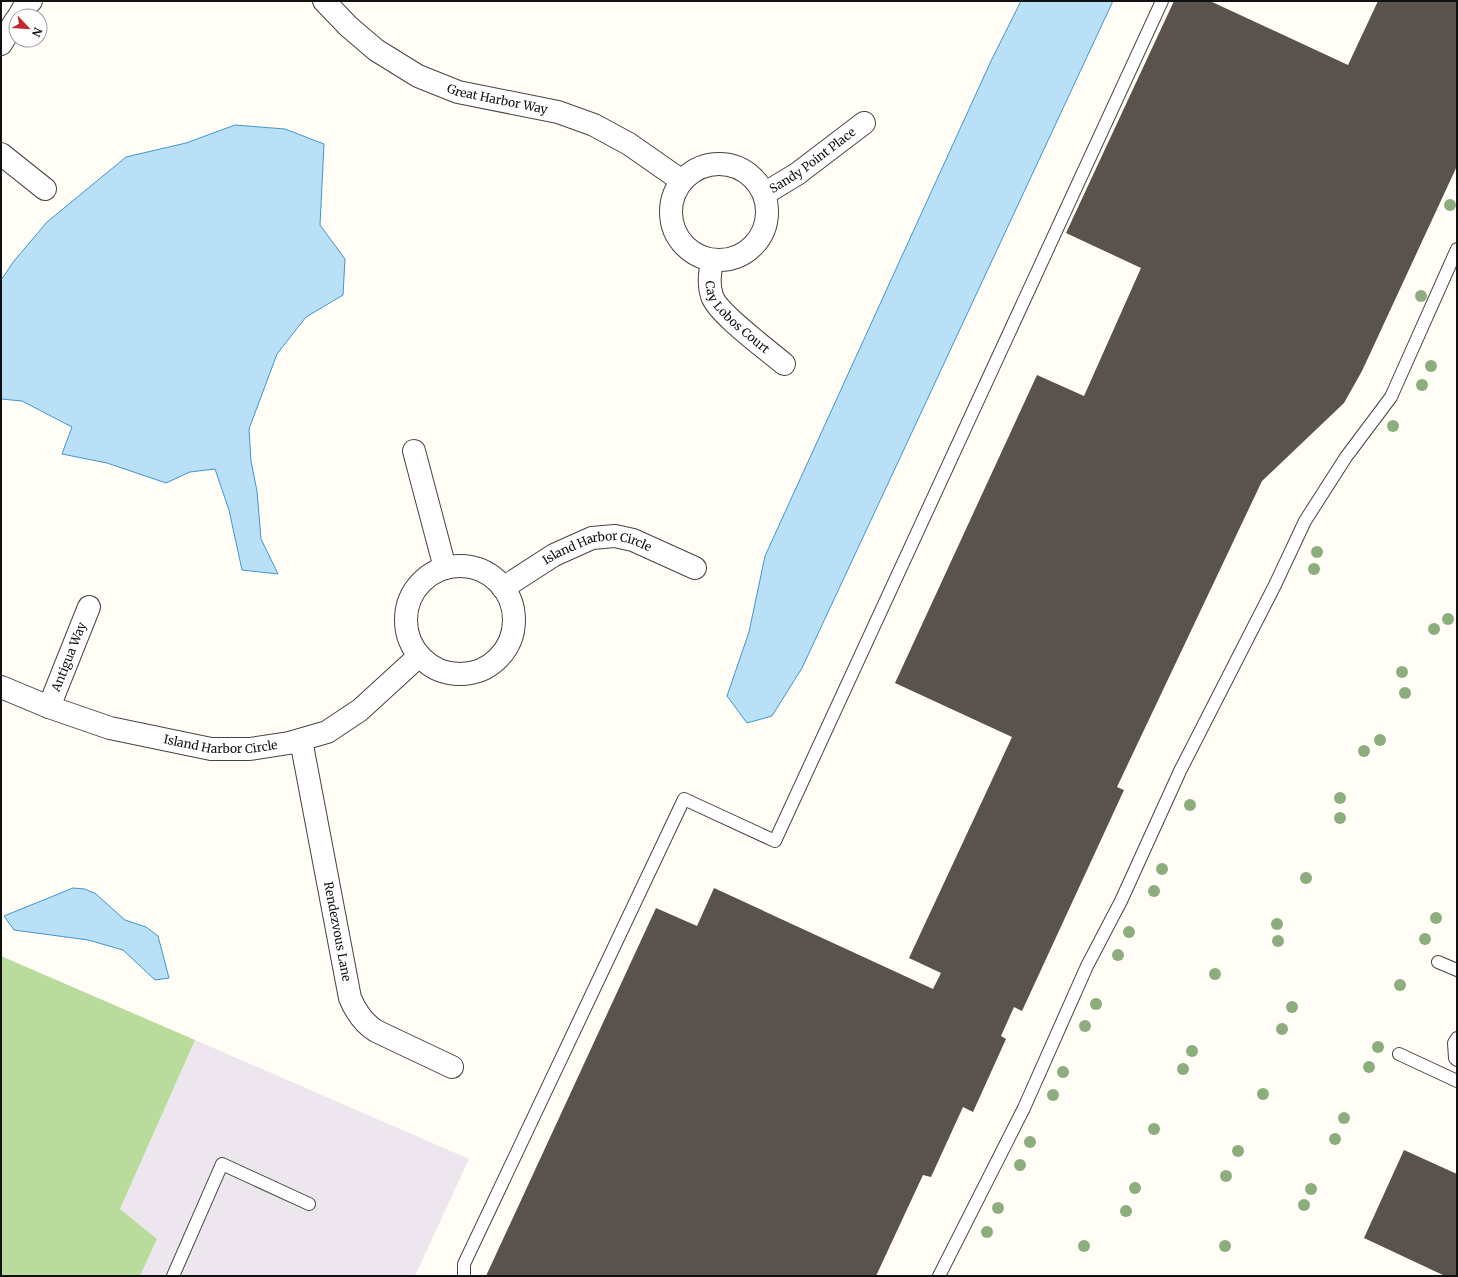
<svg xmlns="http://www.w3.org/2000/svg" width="1458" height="1277" font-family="Merriweather,serif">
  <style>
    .industrial { fill: #eee6ef }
    .forest { fill: #b9dc9c }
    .water { fill: #b9e0f7; stroke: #3f96cf }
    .building { fill: #5a524d }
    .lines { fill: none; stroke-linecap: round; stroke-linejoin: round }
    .lane-casing { stroke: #444; stroke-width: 14 }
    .street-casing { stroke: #444; stroke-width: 24 }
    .lane { stroke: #fff; stroke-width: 12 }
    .street { stroke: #fff; stroke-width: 22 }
    .tree { fill: #8dad7f }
    .labels { text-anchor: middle; stroke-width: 4; stroke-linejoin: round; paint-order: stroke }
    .street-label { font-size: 12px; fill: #111; stroke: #fff }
  </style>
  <rect width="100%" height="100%" fill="#fffdf5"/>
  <polygon class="industrial" points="195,1040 469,1159 415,1276 140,1276 157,1239 120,1209"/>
  <polygon class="forest" points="1,956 195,1040 120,1209 157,1239 140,1276 1,1276"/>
  <g class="water">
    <polygon points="1021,1 1113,1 802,668 772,716 747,723 727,696 749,632 765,556 991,61"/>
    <polygon points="235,125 285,129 324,144 320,225 345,259 343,295 306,317 277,354 249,429 251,461 257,491 261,539 278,574 242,570 229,510 215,469 190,472 166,483 107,463 62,454 72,427 22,401 1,399 1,280 14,261 47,222 126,157 186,143"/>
    <polygon points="73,888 85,889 96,894 125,920 146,927 158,936 169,978 155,980 123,950 88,940 14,930 4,916"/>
  </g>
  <g class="building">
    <polygon points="1174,1 1210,1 1348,65 1378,1 1457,1 1457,166 1362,371 1344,403 1262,481 1117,787 1124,790 1022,1011 1014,1007 1001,1036 1006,1039 973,1112 963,1107 931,1177 923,1175 876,1276 486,1276 656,908 697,926 714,888 933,989 941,973 909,958 1012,737 895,683 1037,375 1084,396 1141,268 1066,233"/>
    <polygon points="1404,1150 1457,1174 1457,1276 1445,1276 1364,1238"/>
  </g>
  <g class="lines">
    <defs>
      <g id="lane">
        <polyline points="1438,962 1457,970"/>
        <polyline points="1457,1038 1454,1043 1455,1058 1457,1060"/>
        <polyline points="1399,1054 1457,1081"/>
        <polyline points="173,1276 222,1164 309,1204"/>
        <polyline points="464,1276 464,1264 684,799 775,841 1162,1"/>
        <polyline points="939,1276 1024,1108 1087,966 1121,901 1180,771 1275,585 1305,521 1346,457 1391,397 1457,249"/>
      </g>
      <g id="street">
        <path id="s1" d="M324 1 348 26 376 50 418 76 458 92 558 112 594 125 629 144 682 181"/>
        <polyline points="19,16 23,9 31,1"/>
        <polyline points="1,44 16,20"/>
        <polyline points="1,154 45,189"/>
        <circle cx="719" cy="212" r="48"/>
        <path id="s2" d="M764 194 797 174 864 123"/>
        <path id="s3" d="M712 260C710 273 708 284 712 296 717 313 769 351 784 364"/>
        <polyline points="414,451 445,568"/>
        <circle cx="460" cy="620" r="54"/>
        <path id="s4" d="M503 588 554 555 592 538 615 536 633 540 695 568"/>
        <path id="s5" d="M1 687 49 707 110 728 211 749H250L289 743 327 732 360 710 419 656"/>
        <path id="s6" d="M49 707 89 607"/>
        <path id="s7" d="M301 740 350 998C356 1012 363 1023 376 1031L452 1067"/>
      </g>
    </defs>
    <use href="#lane" class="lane-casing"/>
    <use href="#street" class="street-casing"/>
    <use href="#lane" class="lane"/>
    <use href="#street" class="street"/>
  </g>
  <g class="tree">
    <circle cx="1450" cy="205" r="6"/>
    <circle cx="1421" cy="296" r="6"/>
    <circle cx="1431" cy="366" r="6"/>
    <circle cx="1422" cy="385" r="6"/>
    <circle cx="1393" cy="426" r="6"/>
    <circle cx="1317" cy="552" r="6"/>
    <circle cx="1314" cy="569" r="6"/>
    <circle cx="1448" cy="619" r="6"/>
    <circle cx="1434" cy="629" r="6"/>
    <circle cx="1402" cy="672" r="6"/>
    <circle cx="1405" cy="693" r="6"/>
    <circle cx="1380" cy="740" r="6"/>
    <circle cx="1364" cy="751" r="6"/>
    <circle cx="1340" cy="798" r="6"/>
    <circle cx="1190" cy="805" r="6"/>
    <circle cx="1340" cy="818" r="6"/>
    <circle cx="1162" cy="869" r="6"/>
    <circle cx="1306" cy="878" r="6"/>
    <circle cx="1154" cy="891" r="6"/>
    <circle cx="1436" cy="918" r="6"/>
    <circle cx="1277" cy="924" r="6"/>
    <circle cx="1129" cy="932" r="6"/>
    <circle cx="1425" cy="939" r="6"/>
    <circle cx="1278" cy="941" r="6"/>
    <circle cx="1118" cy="955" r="6"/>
    <circle cx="1215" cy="974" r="6"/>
    <circle cx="1400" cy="985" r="6"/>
    <circle cx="1096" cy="1004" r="6"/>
    <circle cx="1292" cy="1007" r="6"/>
    <circle cx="1085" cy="1026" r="6"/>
    <circle cx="1282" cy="1029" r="6"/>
    <circle cx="1378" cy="1047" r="6"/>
    <circle cx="1192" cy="1051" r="6"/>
    <circle cx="1369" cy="1067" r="6"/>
    <circle cx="1183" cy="1069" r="6"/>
    <circle cx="1063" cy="1072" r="6"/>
    <circle cx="1263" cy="1094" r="6"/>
    <circle cx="1053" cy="1095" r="6"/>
    <circle cx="1344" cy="1118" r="6"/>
    <circle cx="1154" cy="1129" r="6"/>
    <circle cx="1335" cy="1139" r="6"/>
    <circle cx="1030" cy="1142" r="6"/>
    <circle cx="1238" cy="1151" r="6"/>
    <circle cx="1020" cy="1165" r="6"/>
    <circle cx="1226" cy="1176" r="6"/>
    <circle cx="1135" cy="1188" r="6"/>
    <circle cx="1311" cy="1189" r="6"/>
    <circle cx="1304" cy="1205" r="6"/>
    <circle cx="998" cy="1208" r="6"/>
    <circle cx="1126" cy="1211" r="6"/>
    <circle cx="987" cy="1232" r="6"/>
    <circle cx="1084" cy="1246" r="6"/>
    <circle cx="1225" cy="1246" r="6"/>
  </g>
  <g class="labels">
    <g class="street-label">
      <text dy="4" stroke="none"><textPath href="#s1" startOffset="204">Great Harbor Way</textPath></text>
      <text dy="4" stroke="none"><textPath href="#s2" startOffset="59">Sandy Point Place</textPath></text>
      <text dy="4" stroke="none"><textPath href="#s3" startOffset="68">Cay Lobos Court</textPath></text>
      <text dy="4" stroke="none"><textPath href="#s4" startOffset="106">Island Harbor Circle</textPath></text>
      <text dy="4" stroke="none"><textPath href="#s6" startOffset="54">Antigua Way</textPath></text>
      <text dy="4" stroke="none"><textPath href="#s5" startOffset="229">Island Harbor Circle</textPath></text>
      <text dy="4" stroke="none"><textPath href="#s7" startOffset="195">Rendezvous Lane</textPath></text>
    </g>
  </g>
  <rect width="1458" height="1277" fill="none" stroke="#111111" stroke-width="4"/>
  <g transform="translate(28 28) rotate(115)"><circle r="19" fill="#ffffff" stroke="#a0a0a0"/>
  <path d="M0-3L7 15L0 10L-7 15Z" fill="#c4262e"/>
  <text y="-6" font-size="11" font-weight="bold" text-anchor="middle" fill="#111111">N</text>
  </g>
</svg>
